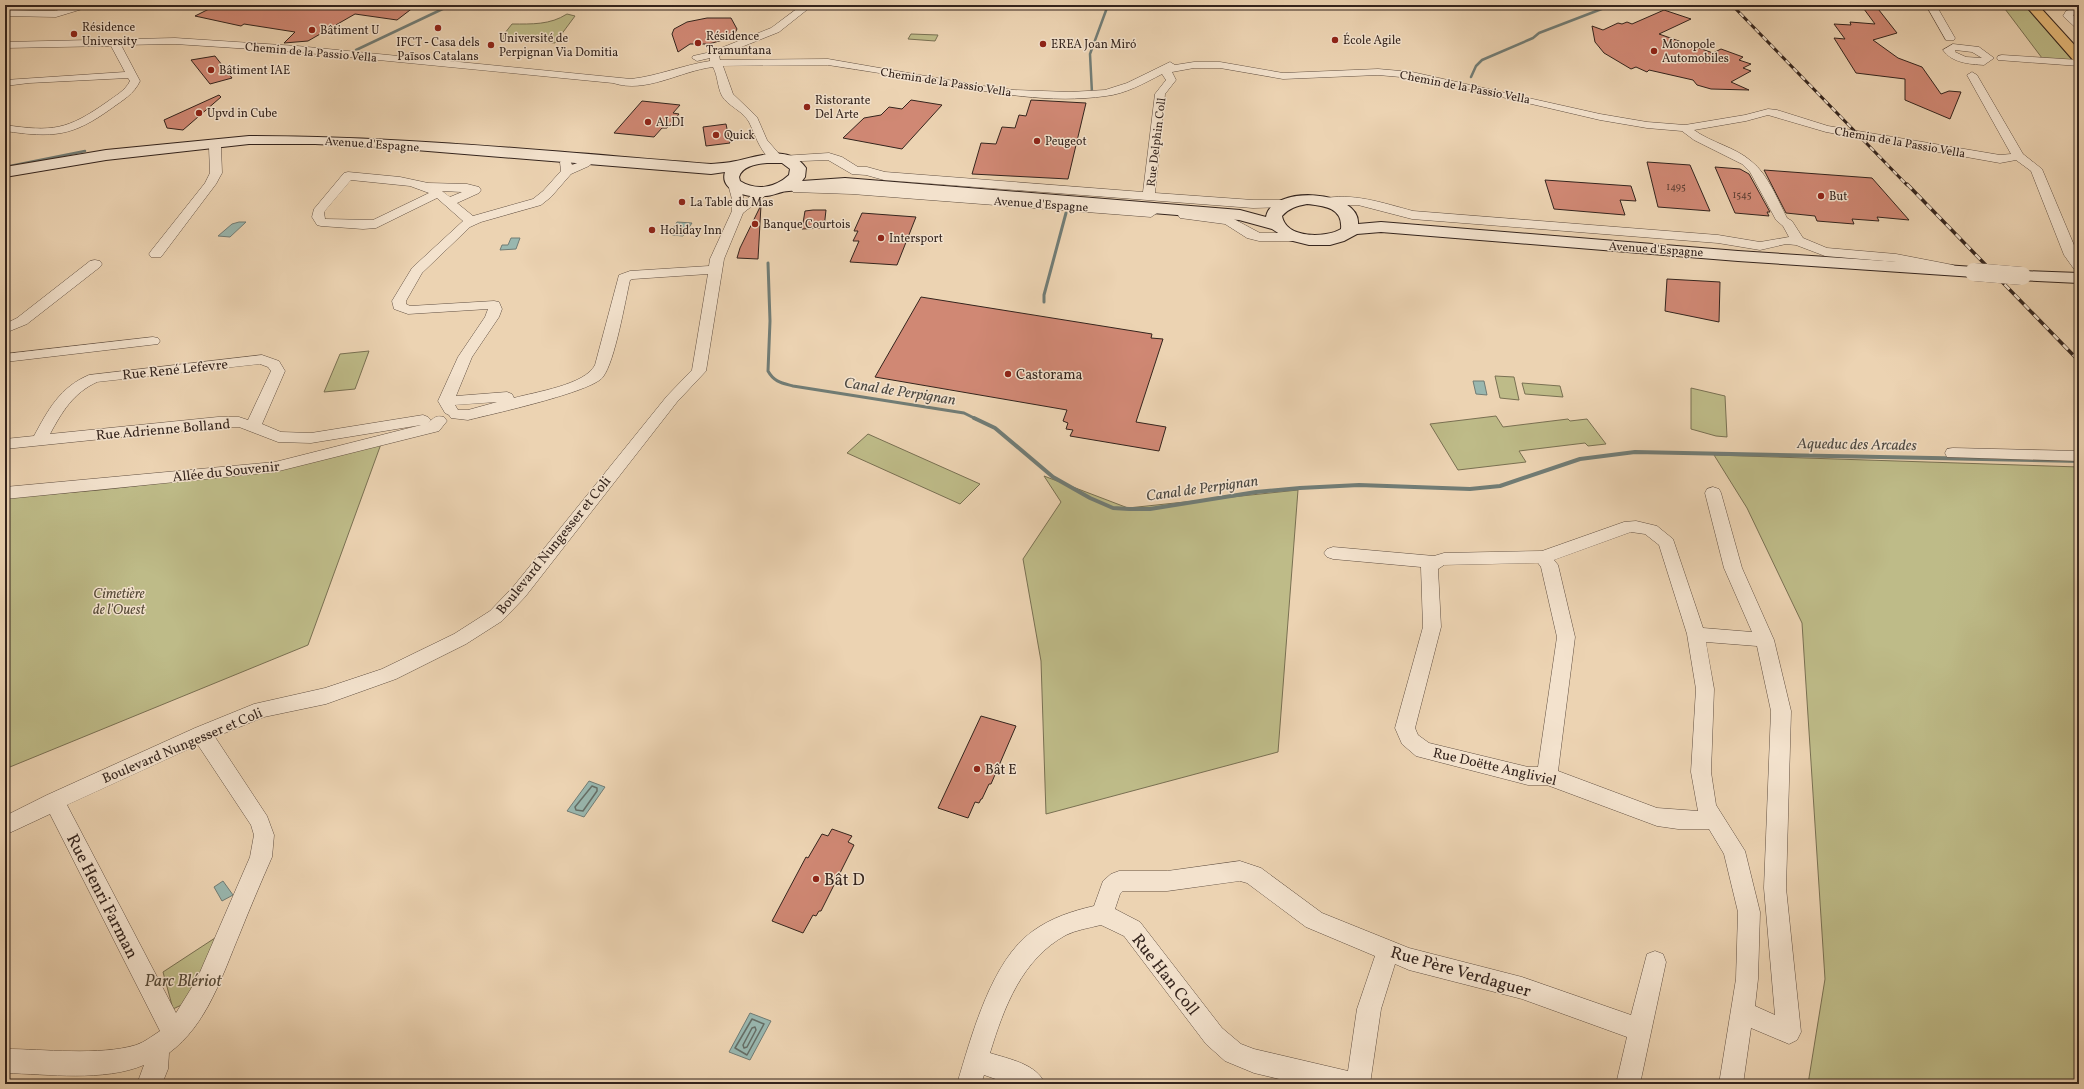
<svg xmlns="http://www.w3.org/2000/svg" width="2084" height="1089" font-family="Vollkorn,serif">
  <style>
    .green { fill: #bebb88; stroke: #797052 }
    .water { fill: #99b7af; stroke: #717c75 }
    .lines { fill: none; stroke-linecap: round; stroke-linejoin: round }
    .shore { stroke: #666e66; stroke-width: 1.5 }
    .stream-far2 { stroke: #717c75; stroke-width: 2.5 }
    .stream-far1 { stroke: #717c75; stroke-width: 3 }
    .stream { stroke: #717c75; stroke-width: 4 }
    .building { fill: #d08874; stroke: #34241d }
    .street-casing { stroke: #625042; stroke-width: 1 }
    .secondary-casing { stroke: #34241d; stroke-width: 2 }
    .primary-casing { stroke: #34241d; stroke-width: 2 }
    .street { fill: #f3e2cd; fill-rule: evenodd }
    .secondary { fill: #f3e2cd; fill-rule: evenodd }
    .primary { fill: #e6ba79; fill-rule: evenodd }
    .rail-far1-casing { stroke: #34241d; stroke-width: 3 }
    .rail-casing { stroke: #34241d; stroke-width: 3.5 }
    .rail-far1 { stroke: #f3e2cd; stroke-width: 2; stroke-dasharray: 5.5; stroke-linecap: butt }
    .rail { stroke: #f3e2cd; stroke-width: 2.5; stroke-dasharray: 7; stroke-linecap: butt }
    .secondary-bridge-casing { stroke: #34241d; stroke-width: 18; stroke-linecap: butt }
    .secondary-bridge { stroke: #f3e2cd; stroke-width: 18 }
    .poi-dot { fill: #8f2418; stroke: #f3e2cd; stroke-width: 1.5 }
    .labels { text-anchor: middle; stroke-width: 3; stroke-linejoin: round; paint-order: stroke }
    .far-number-label { font-size: 10px; fill: #5b3d33 }
    .far-poi-label { font-size: 12px; fill: #34241d; stroke: #f3e2cd; text-anchor: start }
    .far-street-label { font-size: 12px; fill: #34241d; stroke: #f3e2cd }
    .street-label { font-size: 14px; fill: #34241d; stroke: #f3e2cd }
    .poi-label { font-size: 14px; fill: #34241d; stroke: #f3e2cd; text-anchor: start }
    .park-label { font-size: 14px; font-style: italic; fill: #564a38; stroke: #f3e2cd }
    .water-label { font-size: 15px; font-style: italic; fill: #4d4942; stroke: #f3e2cd }
    .near-poi-label { font-size: 17px; fill: #34241d; stroke: #f3e2cd; text-anchor: start }
    .near-street-label { font-size: 17px; fill: #34241d; stroke: #f3e2cd }
    .near-park-label { font-size: 17px; font-style: italic; fill: #564a38; stroke: #f3e2cd }
  </style>
  <rect width="100%" height="100%" fill="#ecd3b2"/>
  <filter id="stains"><feTurbulence type="fractalNoise" baseFrequency=".005" numOctaves="4"/><feColorMatrix values="0 0 0 0 .2 0 0 0 0 .09 0 0 0 0 .02 0 0 0 .5 -.17"/></filter>
  <radialGradient id="worn" r=".72"><stop offset=".6" stop-color="#630" stop-opacity="0"/><stop offset="1" stop-color="#630" stop-opacity=".3"/></radialGradient>
  <g class="green">
    <polygon points="2002,5 2024,5 2074,62 2042,58"/>
    <path d="M567 14 575 16 555 43 501 38 512 24C532 24 550 25 567 14Z"/>
    <polygon points="911,34 938,35 935,41 908,39"/>
    <polygon points="369,351 355,389 324,392 340,354"/>
    <polygon points="1495,376 1514,377 1519,400 1500,398"/>
    <polygon points="1522,383 1560,386 1563,397 1525,394"/>
    <polygon points="1691,388 1725,396 1727,437 1716,436 1691,429"/>
    <polygon points="1496,416 1503,427 1568,419 1570,421 1587,419 1606,444 1588,446 1585,443 1519,451 1526,462 1458,470 1430,424"/>
    <polygon points="868,434 980,484 960,504 847,453"/>
    <polygon points="381,444 308,645 5,769 5,498 99,490 275,470"/>
    <polygon points="1714,455 2079,467 2079,1084 1808,1084 1825,979 1802,623 1747,508"/>
    <polygon points="1044,476 1128,508 1298,490 1278,752 1046,814 1041,661 1023,559 1061,502"/>
    <polygon points="218,936 194,999 173,1009 163,972"/>
  </g>
  <g class="water">
    <polygon points="239,222 246,222 230,237 218,236 232,224"/>
    <polygon points="677,222 692,223 683,236 672,235 678,228 674,227"/>
    <polygon points="511,238 520,238 516,249 500,250 502,245 508,245"/>
    <polygon points="1473,381 1484,381 1487,395 1476,394"/>
    <polygon points="589,781 605,787 584,817 567,811"/>
    <polygon points="223,881 233,895 222,901 214,887"/>
    <polygon points="750,1013 771,1021 750,1060 729,1052"/>
  </g>
  <g class="lines">
    <g class="shore">
      <polygon points="592,786 597,788 597,791 583,811 576,810 575,807"/>
      <polygon points="752,1019 764,1024 747,1055 735,1048"/>
      <polygon points="755,1027 756,1030 747,1047 744,1048 743,1045 752,1028"/>
    </g>
    <g class="stream-far2">
      <polyline points="356,50 451,5"/>
      <polyline points="1471,77 1476,66 1482,60 1533,38 1539,33 1612,5"/>
      <polyline points="1092,93 1090,54 1108,5"/>
      <polyline points="5,167 85,151"/>
    </g>
    <g class="stream-far1">
      <path d="M768 263 770 321 768 371C774 382 782 383 793 386L964 413 976 419"/>
      <polyline points="1044,302 1044,295 1066,213"/>
    </g>
    <polyline class="stream" points="974,418 995,428 1053,477 1090,498 1113,508 1129,509 1150,509 1256,492 1300,488 1359,485 1470,489 1500,486 1580,459 1635,452 2079,461"/>
  </g>
  <g class="building">
    <polygon points="217,5 397,5 414,7 397,20 355,14 308,41 284,43 295,32 244,24 241,26 195,16"/>
    <polygon points="1861,5 1875,5 1897,33 1873,40 1898,58 1922,67 1941,94 1949,91 1961,92 1950,119 1905,100 1905,79 1856,73 1834,38 1845,39 1834,24 1851,25 1850,22 1875,24"/>
    <polygon points="1664,10 1691,19 1659,34 1713,53 1721,49 1743,57 1739,60 1751,64 1743,68 1751,71 1731,82 1749,90 1711,89 1697,85 1693,80 1649,70 1647,72 1636,67 1631,69 1604,53 1595,42 1592,26 1603,30 1618,23 1622,24 1627,22 1632,24"/>
    <polygon points="707,18 731,18 737,29 735,33 726,39 709,44 690,44 678,52 672,34 674,29 687,22"/>
    <polygon points="215,56 232,78 210,84 191,60"/>
    <polygon points="219,95 221,97 183,130 167,128 164,120"/>
    <polygon points="911,100 942,105 902,149 843,138 864,118 881,115 889,107 902,109"/>
    <polygon points="1031,100 1086,103 1068,179 972,174 981,143 996,144 1002,127 1015,128 1019,115 1026,116"/>
    <polygon points="642,101 680,105 673,113 679,114 667,128 662,128 654,137 614,133"/>
    <polygon points="726,124 730,143 706,146 703,127"/>
    <polygon points="1647,162 1690,165 1710,211 1658,207"/>
    <polygon points="1715,167 1740,169 1749,174 1770,212 1767,212 1769,216 1735,213"/>
    <polygon points="1764,170 1872,178 1909,220 1877,217 1879,221 1852,219 1854,224 1817,221 1815,216 1786,213"/>
    <polygon points="1545,180 1631,186 1636,201 1620,200 1625,215 1554,209"/>
    <polygon points="761,205 758,259 737,258 740,248"/>
    <polygon points="813,210 826,210 824,228 802,229 805,211"/>
    <polygon points="862,213 916,217 897,265 850,262 859,241 853,241 858,231 854,231"/>
    <polygon points="1667,279 1720,282 1719,322 1665,311"/>
    <polygon points="921,297 1152,334 1151,338 1163,339 1136,422 1166,427 1159,451 1070,436 1073,430 1066,429 1068,423 1063,421 1067,410 875,377"/>
    <polygon points="981,716 1016,726 991,784 989,784 982,799 981,799 979,803 975,802 968,818 938,808"/>
    <polygon points="832,829 852,836 848,842 854,845 821,911 819,911 816,916 813,915 803,933 772,921 806,857 808,858 822,834 828,836"/>
  </g>
  <g class="lines">
    <defs>
      <g id="street">
        <polygon points="76,5 91,5 89,7 56,17 5,16 5,10 55,11"/>
        <path d="M802 5H813L779 32 719 56 720 60 828 59 983 86 1014 90 1070 92 1105 90 1127 83 1170 62 1175 65 1194 62H1220L1283 73 1378 69 1412 72 1600 114 1647 122 1685 125 1745 115 1768 109 1777 110 1828 126 2000 155 2011 154 1967 75 1972 72 1977 75 2023 154 2042 169 2079 257V270L2074 269 2064 255 2031 171 2016 160 2000 163 1826 132 1768 115 1746 121 1694 130C1712 143 1735 147 1751 161 1768 174 1777 199 1787 218L1792 221 1803 238 1827 248 1896 254 1953 265 1960 269 1958 272 1953 273 1896 262 1825 256 1796 245 1786 244 1760 250 1718 243 1412 219 1358 205H1321L1319 202 1321 199C1352 192 1383 203 1413 211L1718 235 1760 242 1789 237 1783 226 1776 220 1750 172 1742 164 1694 140 1682 131 1647 128 1600 120 1450 85 1412 78 1378 75 1283 79 1220 68H1194L1172 72 1176 80 1165 94 1155 193 1253 200H1289L1291 203 1289 206 1285 207 1253 208 884 180 866 175 852 174 828 160 776 162C762 158 755 134 749 122 743 111 728 106 722 96 717 86 718 76 713 67 680 71 646 94 613 83L297 52 175 44 121 45 140 81C134 94 123 100 112 108 72 137 53 138 5 131V125C53 132 67 130 107 102 115 96 125 91 130 81L128 78 29 83 5 86V80L125 72 111 46 5 48V42L175 38 297 46 631 79C658 76 683 65 710 61V58L697 61 692 58 693 56 711 52 771 28ZM828 65C865 71 902 76 939 83 994 93 1050 104 1106 96 1125 94 1145 83 1162 74L1166 80 1155 94 1143 192 885 172 867 167H858L842 157 829 153 781 156 767 140 757 117 733 94 723 66Z"/>
        <polygon points="1926,5 1936,5 1955,38 1954,40 1946,40"/>
        <polygon points="2079,7 2079,13 2073,15 2079,21 2079,29 2076,28 2063,16 2066,11"/>
        <path d="M1953 44 1979 47 1994 58 1984 65C1969 64 1952 63 1943 50ZM1955 50 1972 52 1982 58 1966 57 1955 52Z"/>
        <polygon points="2002,55 2079,60 2079,66 1998,60 1997,58 1998,56"/>
        <polygon points="215,144 221,147 222,173 216,184 161,257 151,257 149,254 151,251 205,183 210,173 209,147"/>
        <path d="M566 158 570 160 572 165 585 160 591 164 589 166 571 174 551 197 541 205 481 222 470 227 422 273 406 301V304L410 306 494 301 499 302 502 309 499 317 472 357 456 396 507 392 512 394 514 398C535 392 585 385 595 365L619 275 630 271 709 266 710 259 732 211V199L728 184 734 180 740 184 744 201 760 189H768L770 192 743 213 724 259 706 371 677 402 525 597 502 621 466 644 396 679 326 704 264 717 215 737 267 816 274 835 272 857C261 882 250 908 240 933 222 976 207 1025 169 1053L168 1069 162 1084H137L144 1065C104 1082 48 1074 5 1073V1049C43 1049 100 1056 136 1045 145 1042 152 1036 160 1031L50 814 5 835V816L47 795 195 728 254 704 325 688 382 669 454 634 490 611 513 587 667 396 692 370 708 274 633 279 630 280C625 302 615 361 603 377 592 392 492 414 468 420L451 418 449 415 445 413 438 401 458 357 485 317 488 309 408 314 394 309 392 301 412 268 463 221 437 198 376 228 363 229 321 226 317 225 312 217 314 209 344 173 348 172 400 177 428 183 467 184 479 187 481 190 479 193 457 203 473 216 533 199 543 191 561 171 560 162ZM351 180 410 186 429 193 373 220 325 219 324 212ZM442 191 462 192 450 197ZM497 402 468 410H458L455 405ZM198 745 251 825 254 835 250 857 197 979 176 1013 67 805Z"/>
        <polygon points="797,185 852,186 1151,209 1157,213 1151,217 852,194 793,192 791,189 793,186"/>
        <polygon points="1184,211 1232,218 1260,233 1296,233 1302,237 1296,241 1259,241 1247,238 1225,224 1180,218 1178,215 1180,212"/>
        <polygon points="95,260 100,261 102,264 100,267 27,324 5,333 5,324 17,318 90,261"/>
        <polygon points="153,337 158,338 160,341 158,344 5,362 5,354"/>
        <path d="M262 355 279 361 285 371 262 424 281 432 311 433 423 415 428 417 431 420 428 423C434 418 436 415 444 417L447 421 439 431 275 472 5 499V487L275 462 421 425 311 443 278 442 239 427H218L5 449V439L34 436C48 410 60 387 89 375ZM260 364 268 367 271 371 248 420 239 417H218L50 434C62 412 73 393 97 382Z"/>
        <polygon points="1953,448 2079,451 2079,461 1947,457 1945,453 1947,449"/>
        <path d="M1713 487 1719 489 1721 493 1742 568 1774 640 1791 711 1786 888 1801 1032 1797 1040 1789 1044 1751 1028 1743 1084H1719L1736 979 1738 912 1724 854 1709 829H1678L1657 826 1547 785H1528L1416 756 1402 744 1395 728 1423 627 1421 567 1333 559 1327 557 1324 553 1327 549 1333 547 1434 556 1444 553 1542 551 1624 522 1636 521 1657 526 1673 539 1703 628 1752 632 1724 568 1705 493 1707 489ZM1631 532 1645 534 1659 545 1687 634 1696 689 1691 772 1698 811 1657 808 1558 771 1575 637 1558 565 1554 560ZM1538 563 1541 567 1557 637 1538 767H1528L1429 743 1418 735 1415 728 1441 627 1438 569 1444 565ZM1706 642 1757 646 1771 711 1764 888 1775 1015 1755 1006 1758 979 1760 912 1745 851 1716 805 1711 772 1714 689Z"/>
        <path d="M1240 861 1261 868 1322 913 1409 948 1522 977 1631 1015 1647 954 1655 951 1663 954 1666 962 1640 1084H1616L1627 1037 1522 999 1409 970 1395 964 1381 1009 1370 1084H1300L1254 1073 1225 1061 1206 1044 1124 936 1101 925C1089 928 1076 930 1066 935 1022 959 1004 1007 990 1053 1009 1059 1037 1064 1045 1084H1010L984 1075 981 1084H957C971 1038 991 960 1033 931 1051 918 1072 911 1094 906L1103 881 1111 874 1119 871H1167ZM1240 881 1247 883 1306 927 1375 956 1357 1009 1348 1071 1254 1049 1241 1044 1222 1028 1140 922 1115 909 1120 894 1123 891H1167Z"/>
      </g>
      <g id="secondary">
        <path d="M249 136C403 136 557 152 711 164 719 163 728 163 736 161 759 156 789 144 806 168L805 177 802 181 845 178 1240 210 1266 217C1271 184 1361 190 1358 224L1381 222 1738 251 1974 267 1980 268 1983 272 1980 276 1974 277 1738 261 1381 232 1357 234 1344 241 1330 245H1309L1289 240 1272 229 1239 220 845 188C826 189 808 189 789 191 781 191 773 196 765 196 750 198 719 192 725 172L711 174 379 147 315 144H249L106 160 5 177V167L106 150ZM767 163H782L790 169 789 175C775 188 756 191 740 181L739 177C742 166 757 164 767 163ZM1307 204C1325 206 1343 208 1341 229 1326 238 1286 239 1282 216 1289 208 1297 206 1307 204Z"/>
        <polygon points="2022,271 2079,273 2079,283 2016,280 2013,276 2016,272"/>
      </g>
      <polygon id="primary" points="2025,5 2038,5 2079,50 2079,62 2074,61"/>
    </defs>
    <use href="#street" class="street-casing"/>
    <use href="#secondary" class="secondary-casing"/>
    <use href="#primary" class="primary-casing"/>
    <use href="#street" class="street"/>
    <use href="#secondary" class="secondary"/>
    <use href="#primary" class="primary"/>
    <defs>
      <polyline id="rail-far1" points="1732,5 1907,185"/>
      <polyline id="rail" points="1907,184 2079,361"/>
    </defs>
    <use href="#rail-far1" class="rail-far1-casing"/>
    <use href="#rail" class="rail-casing"/>
    <use href="#rail-far1" class="rail-far1"/>
    <use href="#rail" class="rail"/>
    <defs>
      <polyline id="secondary-bridge" points="1974,272 2022,276"/>
    </defs>
    <use href="#secondary-bridge" class="secondary-bridge-casing"/>
    <use href="#secondary-bridge" class="secondary-bridge"/>
  </g>
  <g class="poi-dot">
    <circle cx="438" cy="28" r="4"/>
    <circle cx="312" cy="30" r="4"/>
    <circle cx="74" cy="34" r="4"/>
    <circle cx="1335" cy="40" r="4"/>
    <circle cx="698" cy="43" r="4"/>
    <circle cx="1043" cy="44" r="4"/>
    <circle cx="491" cy="45" r="4"/>
    <circle cx="1654" cy="51" r="4"/>
    <circle cx="211" cy="70" r="4"/>
    <circle cx="807" cy="107" r="4"/>
    <circle cx="199" cy="113" r="4"/>
    <circle cx="648" cy="122" r="4"/>
    <circle cx="716" cy="135" r="4"/>
    <circle cx="1037" cy="141" r="4"/>
    <circle cx="1821" cy="196" r="4"/>
    <circle cx="682" cy="202" r="4"/>
    <circle cx="755" cy="224" r="4"/>
    <circle cx="652" cy="230" r="4"/>
    <circle cx="881" cy="238" r="4"/>
    <circle cx="1008" cy="374" r="4"/>
    <circle cx="977" cy="769" r="4"/>
    <circle cx="816" cy="879" r="4"/>
  </g>
  <g class="labels">
    <g class="far-number-label">
      <text x="1676" y="190">1495</text>
      <text x="1742" y="198">1545</text>
    </g>
    <g class="far-poi-label">
      <text x="82" y="31">Résidence<tspan x="82" dy="14">University</tspan></text>
      <text x="320" y="34">Bâtiment U</text>
      <text x="706" y="40">Résidence<tspan x="706" dy="14">Tramuntana</tspan></text>
      <text x="499" y="42">Université de<tspan x="499" dy="14">Perpignan Via Domitia</tspan></text>
      <text x="1343" y="44">École Agile</text>
      <text x="438" y="46" text-anchor="middle">IFCT - Casa dels<tspan x="438" dy="14">Països Catalans</tspan></text>
      <text x="1051" y="48">EREA Joan Miró</text>
      <text x="1662" y="48">Monopole<tspan x="1662" dy="14">Automobiles</tspan></text>
      <text x="219" y="74">Bâtiment IAE</text>
      <text x="815" y="104">Ristorante<tspan x="815" dy="14">Del Arte</tspan></text>
      <text x="207" y="117">Upvd in Cube</text>
      <text x="656" y="126">ALDI</text>
      <text x="724" y="139">Quick</text>
      <text x="1045" y="145">Peugeot</text>
      <text x="1829" y="200">But</text>
      <text x="690" y="206">La Table du Mas</text>
      <text x="763" y="228">Banque Courtois</text>
      <text x="660" y="234">Holiday Inn</text>
      <text x="889" y="242">Intersport</text>
    </g>
    <g class="far-street-label">
      <text transform="translate(311 52) rotate(5)" y="4">Chemin de la Passio Vella</text>
      <text transform="translate(946 82) rotate(9)" y="4">Chemin de la Passio Vella</text>
      <text transform="translate(1465 87) rotate(11)" y="4">Chemin de la Passio Vella</text>
      <text transform="translate(1156 142) rotate(-83)" y="4">Rue Delphin Coll</text>
      <text transform="translate(1900 142) rotate(10)" y="4">Chemin de la Passio Vella</text>
      <text transform="translate(372 144) rotate(4)" y="4">Avenue d'Espagne</text>
      <text transform="translate(1041 204) rotate(4)" y="4">Avenue d'Espagne</text>
      <text transform="translate(1656 249) rotate(4)" y="4">Avenue d'Espagne</text>
    </g>
    <g class="street-label">
      <text transform="translate(175 369) rotate(-6)" y="5">Rue René Lefevre</text>
      <text transform="translate(163 429) rotate(-5)" y="5">Rue Adrienne Bolland</text>
      <text transform="translate(226 471) rotate(-6)" y="5">Allée du Souvenir</text>
      <text transform="translate(553 545) rotate(-51)" y="5">Boulevard Nungesser et Coli</text>
      <text transform="translate(182 745) rotate(-23)" y="5">Boulevard Nungesser et Coli</text>
      <text transform="translate(1495 766) rotate(13)" y="5">Rue Doëtte Angliviel</text>
    </g>
    <g class="poi-label">
      <text x="1016" y="379">Castorama</text>
      <text x="985" y="774">Bât E</text>
    </g>
    <g class="park-label">
      <text x="119" y="598">Cimetière<tspan x="119" dy="16">de l'Ouest</tspan></text>
    </g>
    <g class="water-label">
      <text transform="translate(900 391) rotate(9)" y="5">Canal de Perpignan</text>
      <text transform="translate(1857 444) rotate(1)" y="5">Aqueduc des Arcades</text>
      <text transform="translate(1202 488) rotate(-8)" y="5">Canal de Perpignan</text>
    </g>
    <g class="near-poi-label">
      <text x="824" y="885">Bât D</text>
    </g>
    <g class="near-street-label">
      <text transform="translate(103 896) rotate(63)" y="6">Rue Henri Farman</text>
      <text transform="translate(1461 971) rotate(16)" y="6">Rue Père Verdaguer</text>
      <text transform="translate(1166 974) rotate(52)" y="6">Rue Han Coll</text>
    </g>
    <g class="near-park-label">
      <text x="183" y="986">Parc Blériot</text>
    </g>
  </g>
  <rect width="2084" height="1089" fill="none" stroke="#ecd3b2" stroke-width="20"/>
  <rect x="6" y="6" width="2072" height="1077" fill="none" stroke="#34241d" stroke-width="2"/>
  <rect x="10" y="10" width="2064" height="1069" fill="none" stroke="#34241d"/>
  <rect width="100%" height="100%" filter="url(#stains)"/>
  <rect width="100%" height="100%" fill="url(#worn)"/>
</svg>
